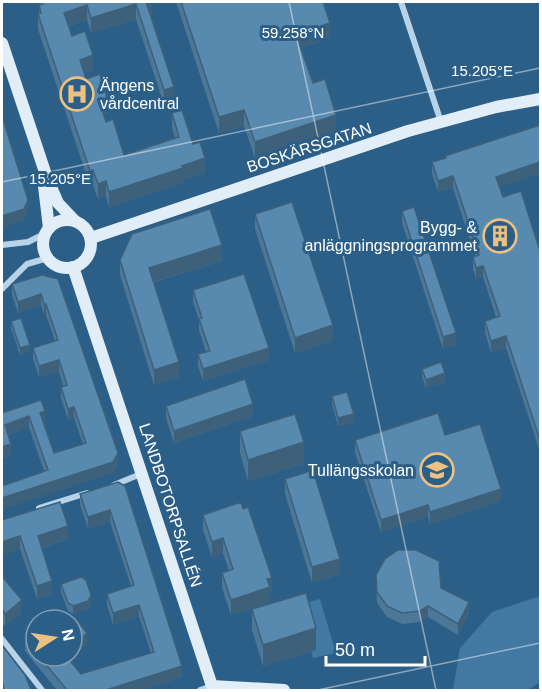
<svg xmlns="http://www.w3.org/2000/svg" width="542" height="692" font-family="Arial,sans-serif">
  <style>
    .green { fill: #4179a3 }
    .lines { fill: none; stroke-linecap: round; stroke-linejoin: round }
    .street { stroke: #b8d3e8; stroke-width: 6 }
    .secondary { stroke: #e1eef7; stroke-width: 12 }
    .wall { fill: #4c7797 }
    .shaded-wall { fill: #3e617b }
    .building { fill: #588ab0; stroke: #3e617b; stroke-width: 1.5 }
    .ticks { fill: none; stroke: #fff; stroke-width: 1.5; stroke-opacity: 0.45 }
    .labels { text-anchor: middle; stroke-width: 6; stroke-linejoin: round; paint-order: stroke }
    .poi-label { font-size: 16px; fill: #fff; stroke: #2b5f87; text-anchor: end }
    .street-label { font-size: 16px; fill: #fff; stroke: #2b5f87 }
    .ticks-label { font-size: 15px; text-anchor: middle; fill: #fff; stroke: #2b5f87; stroke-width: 6; stroke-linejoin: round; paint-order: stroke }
  </style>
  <rect width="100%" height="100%" fill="#2b5f87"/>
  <g class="green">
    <polygon points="540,596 540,682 528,690 453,690 460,648 492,612"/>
    <polygon points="320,599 336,653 313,658 298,605"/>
  </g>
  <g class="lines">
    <g class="street">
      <polyline points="401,2 441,122"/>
      <polyline points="2,245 28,242 46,233"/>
      <polyline points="2,289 27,264 48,258"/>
      <polyline points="114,485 143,473"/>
      <polyline points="39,508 87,493"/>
      <polyline points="2,639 42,690"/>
      <polyline points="200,690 212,686"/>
    </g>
    <g class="secondary">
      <polyline points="2,43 47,178 58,203 75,221"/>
      <polyline points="43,178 49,228"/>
      <circle cx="67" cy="244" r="24"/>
      <polyline points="91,238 408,131 496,107 540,99"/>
      <polyline points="73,267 212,686 284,690"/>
    </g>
  </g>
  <g class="wall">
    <polygon points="40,2 152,2 152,13 150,14 174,101 164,105 136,19 91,33 87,20 69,26 72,36 93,70 84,73 86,79 107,113 103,114 106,122 124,155 175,138 172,128 172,113 193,144 205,173 183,180 183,183 109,207 106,196 98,199 93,185 90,186 38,29 38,14 39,14"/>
    <polygon points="176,2 323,2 330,38 301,48 313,83 336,131 255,158 244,126 219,133"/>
    <polygon points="445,156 500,187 503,197 540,251 540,452 506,348 491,353 485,333 485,321 496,317 483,277 476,279 473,269 473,257 475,256 453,188 438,192 432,174 432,162 445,158"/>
    <polygon points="402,211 456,345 443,349 402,223"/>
    <polygon points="255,214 333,341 295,353 255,229"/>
    <polygon points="120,260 222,261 154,282 179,377 154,385 120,275"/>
    <polygon points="42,275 118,465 113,473 44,471 29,427 8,435 11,455 2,458 2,413 41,400 45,422 44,422 54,453 83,444 74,418 68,420 61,398 61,387 63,386 59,371 39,377 33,359 33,348 55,341 46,315 44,315 41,305 18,313 12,295 12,284"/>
    <polygon points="193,290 269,360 203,381 198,366 198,354 206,352 199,330 199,320 193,302"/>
    <polygon points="11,321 30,351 20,355 11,328"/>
    <polygon points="422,369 445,382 426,388 422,377"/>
    <polygon points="332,396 354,422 338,426 332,404"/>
    <polygon points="166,406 253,416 174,443 166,418"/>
    <polygon points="240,431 304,464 248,481 240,453"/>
    <polygon points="445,435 501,501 430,524 428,517 381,532 355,452 355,440"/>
    <polygon points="285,479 340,574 312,583 285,494"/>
    <polygon points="118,482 182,677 141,690 57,690 25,651 25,639 36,630 36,656 72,656 87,645 69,659 81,674 151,653 139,616 113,625 107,605 107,594 131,586 110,522 88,528 80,505 80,494"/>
    <polygon points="203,515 272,593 270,594 270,603 231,615 222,588 222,573 229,571 223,553 212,557 203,530"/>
    <polygon points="2,520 68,539 42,548 52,594 37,599 20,549"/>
    <polygon points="2,571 4,579 22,612 5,626 2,622"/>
    <polygon points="376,575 441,588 469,613 458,635 428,617 420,622 402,624 387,617 377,603"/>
    <polygon points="61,584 91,603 88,609 73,614 68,611 61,592"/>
    <polygon points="252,609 316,650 263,666 252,630"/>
  </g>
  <g class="shaded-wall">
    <polygon points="146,2 152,2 152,13 146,15"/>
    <polygon points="136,4 136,19 91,33 91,18"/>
    <polygon points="87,5 87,20 64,27 64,13"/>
    <polygon points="330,23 330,38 296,50 296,35"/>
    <polygon points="93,55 93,70 80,75 80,60"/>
    <polygon points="174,87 174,101 164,105 164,90"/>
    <polygon points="107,98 107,113 99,116 99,101"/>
    <polygon points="244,110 244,126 219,133 219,117"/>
    <polygon points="336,115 336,131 255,158 255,142"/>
    <polygon points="205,158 205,173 183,180 183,183 109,207 109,192"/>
    <polygon points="540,162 540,174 496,188 496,177"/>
    <polygon points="93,170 93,185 90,186 90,171"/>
    <polygon points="453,176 453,188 438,192 438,181"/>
    <polygon points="106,181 106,196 98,199 98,184"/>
    <polygon points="28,200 28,211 24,220 2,228 2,216"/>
    <polygon points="222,245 222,261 149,283 149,268"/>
    <polygon points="483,266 483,277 476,279 476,268"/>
    <polygon points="41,294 41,305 18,313 18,302"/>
    <rect x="44" y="304" width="2" height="11"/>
    <polygon points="333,325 333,341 295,353 295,338"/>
    <polygon points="456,333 456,345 443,349 443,337"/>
    <polygon points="506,336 506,348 491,353 491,341"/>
    <polygon points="30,345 30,351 20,355 20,348"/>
    <polygon points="269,348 269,360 203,381 203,369"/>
    <polygon points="59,360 59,371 39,377 39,366"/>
    <polygon points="179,362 179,377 154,385 154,370"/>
    <polygon points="445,373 445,382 426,388 426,380"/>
    <polygon points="253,404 253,416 174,443 174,431"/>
    <polygon points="74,407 74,418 68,420 68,409"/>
    <polygon points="45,411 45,422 40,424 40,413"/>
    <polygon points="354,414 354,422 338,426 338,418"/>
    <polygon points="29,416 29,427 5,436 5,425"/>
    <polygon points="304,442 304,464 248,481 248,460"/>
    <polygon points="11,444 11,455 2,458 2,447"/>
    <polygon points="118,453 118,465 113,473 2,509 2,498"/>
    <polygon points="501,489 501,501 430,524 430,512"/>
    <polygon points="428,505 428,517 381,532 381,520"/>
    <polygon points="110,510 110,522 88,528 88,517"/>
    <polygon points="68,526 68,539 38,549 38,536"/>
    <polygon points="20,536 20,549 2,555 2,542"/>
    <polygon points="223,538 223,553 212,557 212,542"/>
    <polygon points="340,559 340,574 312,583 312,567"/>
    <polygon points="272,578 272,593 270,594 270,603 231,615 231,600 267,579"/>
    <polygon points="52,581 52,594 37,599 37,586"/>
    <polygon points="91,595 91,603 88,609 73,614 73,606"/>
    <polygon points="22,600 22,612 5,626 5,614"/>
    <polygon points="469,602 469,613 458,635 458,624"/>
    <polygon points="139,605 139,616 113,625 113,613"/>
    <polygon points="428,606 428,617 420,622 420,611"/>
    <polygon points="316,628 316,650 263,666 263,645"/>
    <polygon points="87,633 87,645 63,664 63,656 72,656 72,645"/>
    <polygon points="182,666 182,677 141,690 106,690"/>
  </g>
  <g class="building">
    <polygon points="42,2 146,2 174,87 164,90 136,4 91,18 87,5 64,13 72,36 85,31 93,55 80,60 86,79 100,74 107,98 99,101 106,122 113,119 124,155 179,137 172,113 182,110 193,144 200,142 205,158 182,166 183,168 109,192 106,181 98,184 93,170 90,171 38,14 41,13 39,5 43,4"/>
    <polygon points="181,2 323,2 330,23 296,35 313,83 325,79 336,115 255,142 244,110 219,117"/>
    <polygon points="2,116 28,200 24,209 2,216"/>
    <polygon points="540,125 540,162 496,177 503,197 521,191 540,251 540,440 506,336 491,341 485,321 500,316 483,266 476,268 473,257 479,255 453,176 438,181 432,162 446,158 445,156"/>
    <polygon points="292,202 333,325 295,338 255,214"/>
    <polygon points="414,207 456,333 443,337 402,211"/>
    <polygon points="210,209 222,245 149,268 179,362 154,370 120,260 132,234"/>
    <polygon points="244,274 269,348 203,369 198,354 210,351 199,319 202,318 193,290"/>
    <polygon points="42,275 58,279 118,453 113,462 2,498 2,486 48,470 29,416 5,425 11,444 2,447 2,413 41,400 45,411 40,413 54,453 86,443 74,407 68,409 61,387 67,385 59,360 39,366 33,348 58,340 46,304 44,304 41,294 18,302 12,284"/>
    <polygon points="21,318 30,345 20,348 11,321"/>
    <polygon points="441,362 445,373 426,380 422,369"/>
    <polygon points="245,379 253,404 174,431 166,406"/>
    <polygon points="347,392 354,414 338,418 332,396"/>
    <polygon points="438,413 445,435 480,424 501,489 430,512 428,505 381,520 355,440"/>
    <polygon points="295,414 304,442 248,460 240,431"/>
    <polygon points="313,470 340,559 312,567 285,479"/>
    <polygon points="118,482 125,486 182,666 106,690 67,690 39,656 66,656 81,674 154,652 139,605 113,613 107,594 134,585 110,510 88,517 80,494"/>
    <polygon points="60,502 68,526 38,536 52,581 37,586 20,536 2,542 2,520"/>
    <polygon points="241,502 243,509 248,507 272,578 267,579 270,587 231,600 222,573 233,569 223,538 212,542 203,515"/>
    <polygon points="398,550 416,550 439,561 441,588 469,602 458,624 428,606 420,611 402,613 387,606 377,592 376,575 385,559"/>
    <polygon points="2,571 4,579 22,600 5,614 2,609"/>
    <polygon points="81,577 86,580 91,595 88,601 73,606 68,603 61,584"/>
    <polygon points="306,593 316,628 263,645 252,609"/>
    <polygon points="74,617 87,633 72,645 72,620 70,620"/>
    <polygon points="36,630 36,653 25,639"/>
    <polygon points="2,645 25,675 31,690 4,690 2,679"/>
  </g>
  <path class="ticks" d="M289 2 436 690M2 182 540 68M318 690 540 643"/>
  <defs>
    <symbol id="hospital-ring" viewBox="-11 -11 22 22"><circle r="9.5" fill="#2b5f87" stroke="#edc181" stroke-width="1.5"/><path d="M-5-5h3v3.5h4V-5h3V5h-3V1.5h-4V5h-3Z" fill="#edc181"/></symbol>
    <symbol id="building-ring" viewBox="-11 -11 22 22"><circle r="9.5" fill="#2b5f87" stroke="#edc181" stroke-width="1.5"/><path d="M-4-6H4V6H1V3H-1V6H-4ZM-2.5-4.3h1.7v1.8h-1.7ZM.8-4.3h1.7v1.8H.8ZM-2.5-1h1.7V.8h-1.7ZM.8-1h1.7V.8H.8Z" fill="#edc181"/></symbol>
    <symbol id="school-ring" viewBox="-11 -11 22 22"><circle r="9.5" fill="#2b5f87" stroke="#edc181" stroke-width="1.5"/><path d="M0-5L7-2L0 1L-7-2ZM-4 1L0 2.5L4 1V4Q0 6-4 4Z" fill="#edc181"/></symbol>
  </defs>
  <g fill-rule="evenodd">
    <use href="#hospital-ring" x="58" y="75" width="38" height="38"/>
    <use href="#building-ring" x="481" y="217" width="38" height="38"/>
    <use href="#school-ring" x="418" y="451" width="38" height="38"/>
  </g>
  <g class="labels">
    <g class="poi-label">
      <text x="100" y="91" text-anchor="start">Ängens<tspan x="100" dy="18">vårdcentral</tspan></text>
      <text x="477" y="233">Bygg- &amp;<tspan x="477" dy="18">anläggningsprogrammet</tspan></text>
      <text x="414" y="476">Tullängsskolan</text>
    </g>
    <g class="street-label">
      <text transform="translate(309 147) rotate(-18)" y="6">BOSKÄRSGATAN</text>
      <text transform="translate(171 505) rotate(72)" y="6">LANDBOTORPSALLÉN</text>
    </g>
  </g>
  <g class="ticks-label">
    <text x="293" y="38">59.258°N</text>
    <text x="482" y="76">15.205°E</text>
    <text x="60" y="184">15.205°E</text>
  </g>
  <rect width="542" height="692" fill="none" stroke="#ffffff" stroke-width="6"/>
  <g transform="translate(54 638) rotate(78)"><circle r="28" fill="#2b5f87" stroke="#809fb7" stroke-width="1.5"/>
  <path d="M0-4.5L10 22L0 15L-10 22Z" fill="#edc181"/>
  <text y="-9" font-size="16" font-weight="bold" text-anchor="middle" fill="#ffffff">N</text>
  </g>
  <path d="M326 656v9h99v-9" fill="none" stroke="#ffffff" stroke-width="3"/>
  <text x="335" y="656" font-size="18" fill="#ffffff" stroke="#2b5f87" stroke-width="4.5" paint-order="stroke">50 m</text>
</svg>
